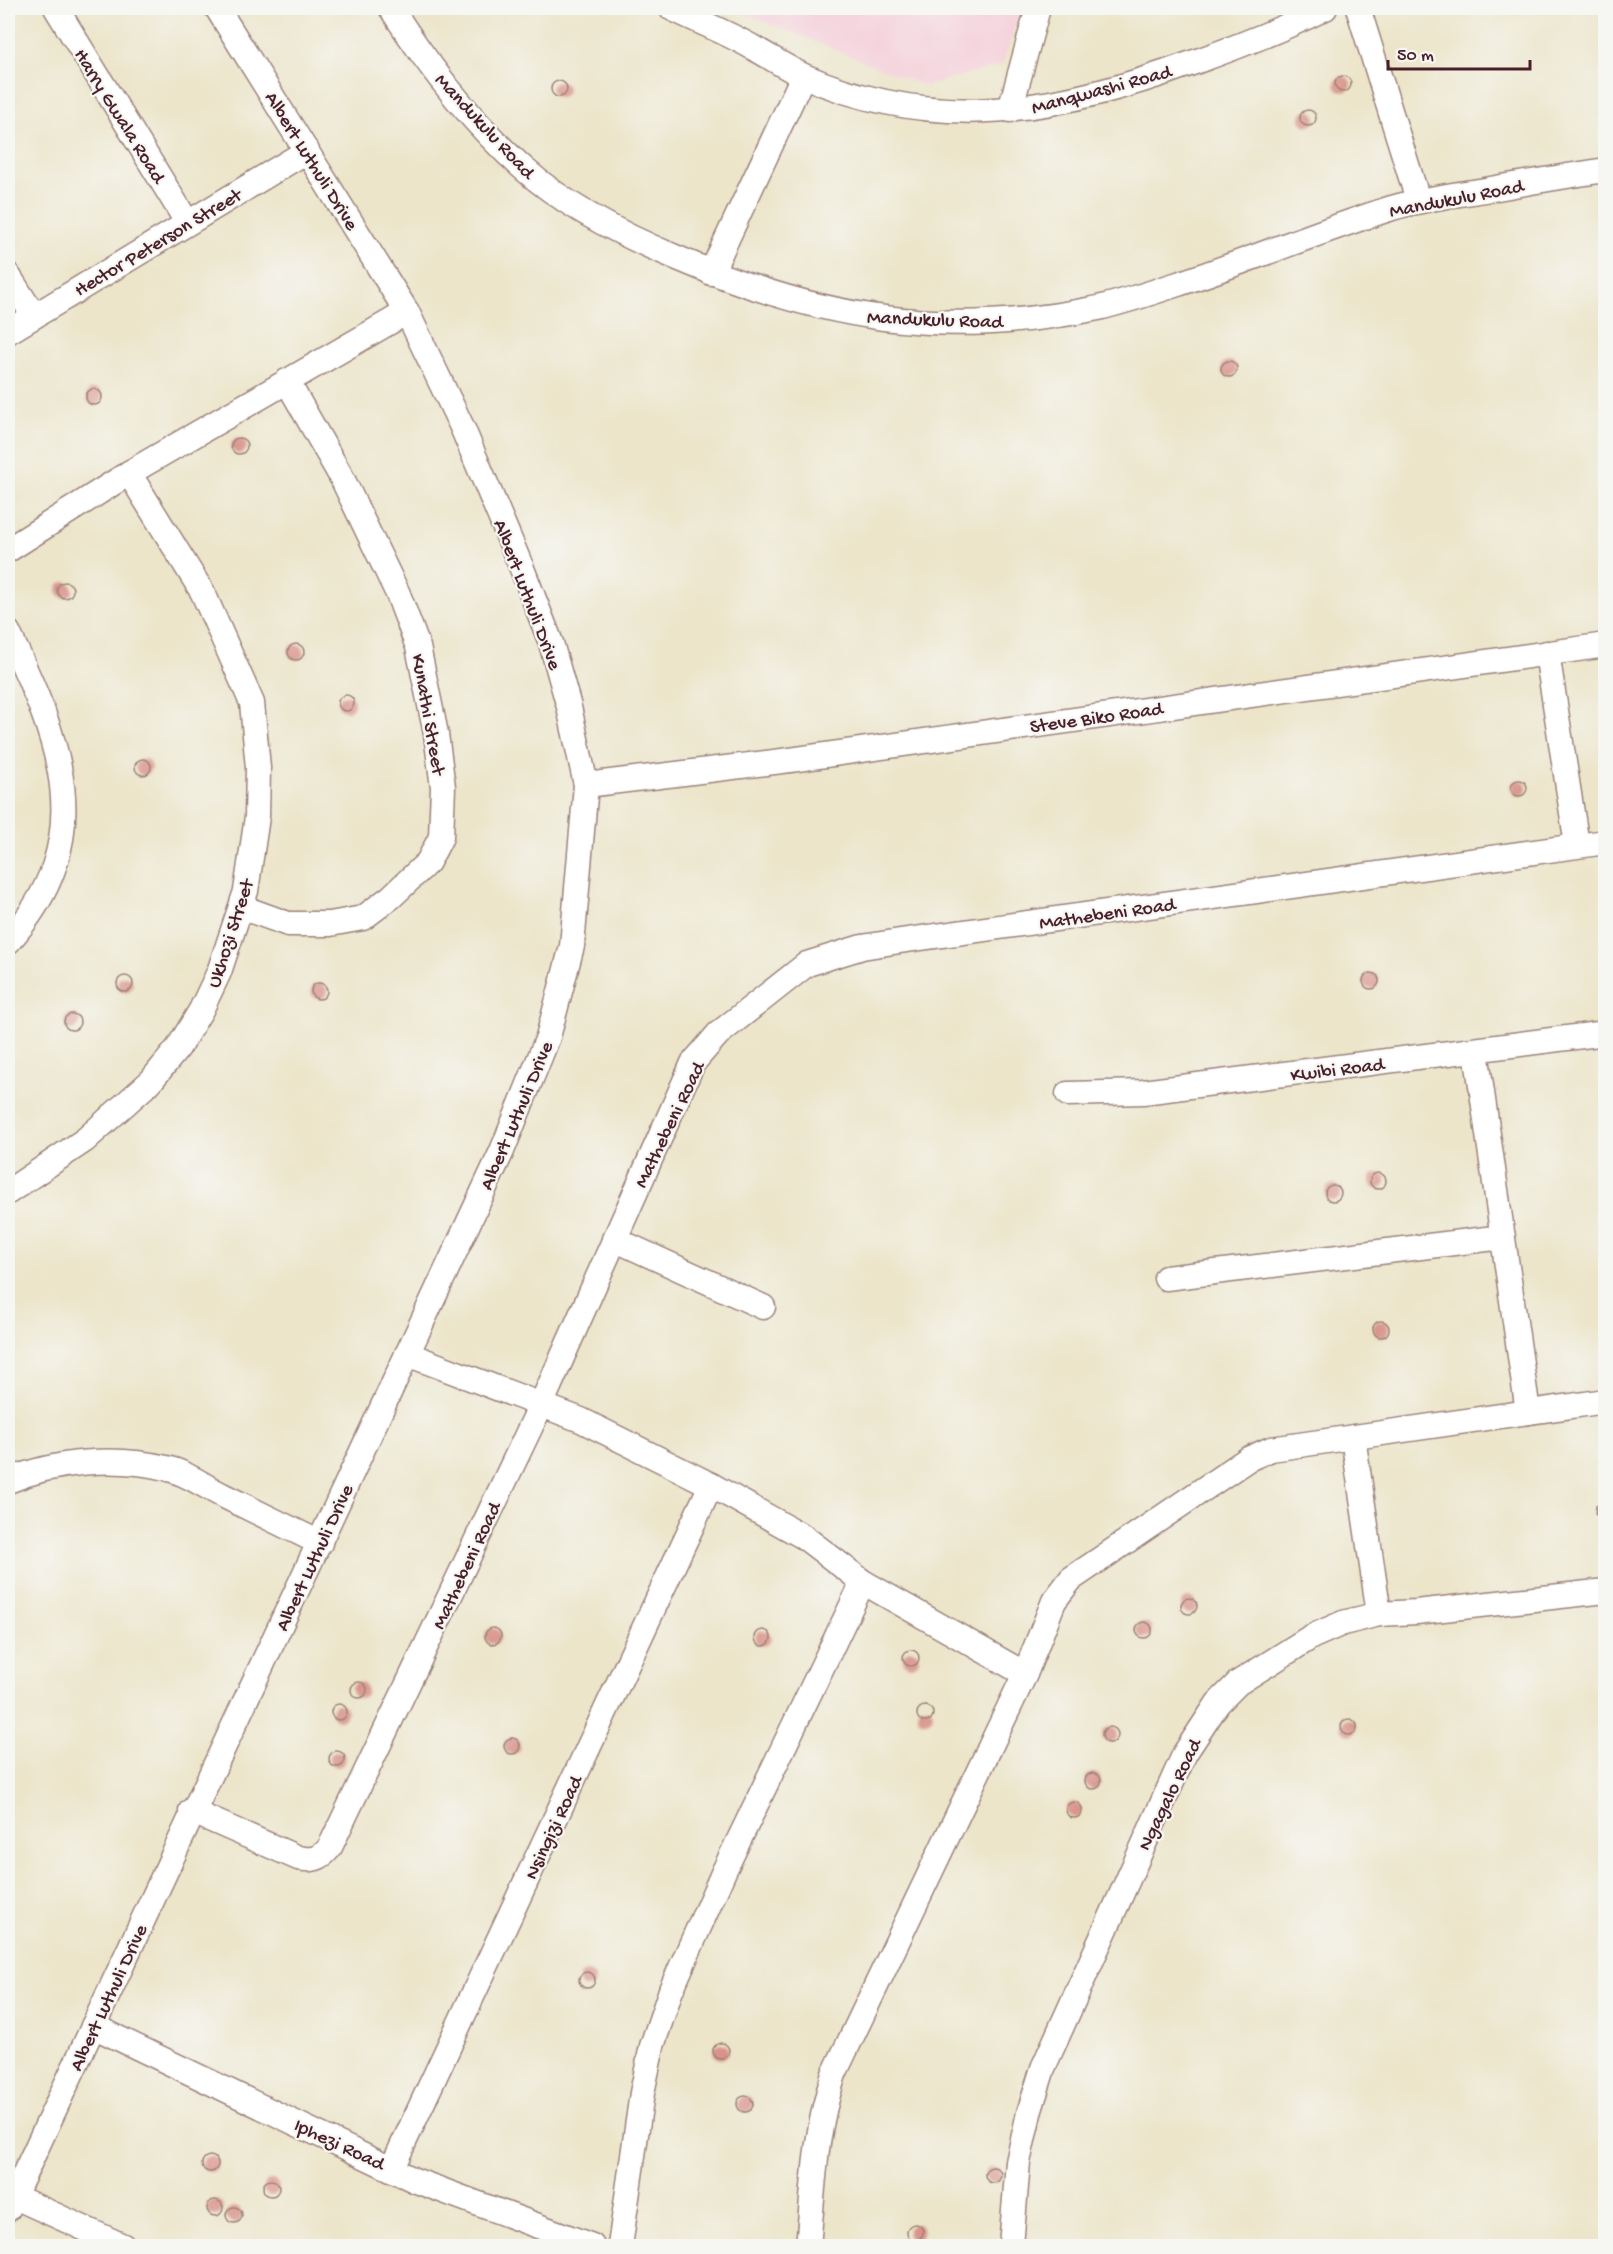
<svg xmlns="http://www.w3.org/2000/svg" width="1613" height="2254" font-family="'Gochi Hand',sans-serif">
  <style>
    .built { fill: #f5cfda }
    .building { fill: #d99288 }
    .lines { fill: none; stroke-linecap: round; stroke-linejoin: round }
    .minor-casing { stroke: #9b827a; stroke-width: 27 }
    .minor { stroke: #fff; stroke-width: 24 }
    .labels { text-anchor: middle; stroke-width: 4.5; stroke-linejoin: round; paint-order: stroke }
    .street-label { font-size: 20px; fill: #4a1f2b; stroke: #f6f6f2 }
  </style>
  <rect width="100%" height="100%" fill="#f6f6f2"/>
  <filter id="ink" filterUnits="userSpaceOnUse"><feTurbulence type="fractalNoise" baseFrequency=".0167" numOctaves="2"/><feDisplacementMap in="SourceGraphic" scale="12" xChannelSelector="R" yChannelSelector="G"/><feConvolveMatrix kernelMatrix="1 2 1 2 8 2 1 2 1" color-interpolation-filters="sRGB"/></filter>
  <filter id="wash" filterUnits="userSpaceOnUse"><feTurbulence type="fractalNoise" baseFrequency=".008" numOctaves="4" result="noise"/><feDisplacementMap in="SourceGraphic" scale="24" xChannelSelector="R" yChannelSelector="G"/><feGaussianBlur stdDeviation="1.35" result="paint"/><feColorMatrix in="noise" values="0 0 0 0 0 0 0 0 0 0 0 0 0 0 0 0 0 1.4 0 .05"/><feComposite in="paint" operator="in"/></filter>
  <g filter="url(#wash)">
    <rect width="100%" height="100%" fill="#ece5ca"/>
    <polygon class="built" points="732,8 1022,8 1002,65 925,86"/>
    <g id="blocks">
      <g class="building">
        <circle cx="1343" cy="84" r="8"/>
        <circle cx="559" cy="89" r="8"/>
        <circle cx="1308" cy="118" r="8"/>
        <circle cx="1229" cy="369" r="8"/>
        <circle cx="94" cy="397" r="8"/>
        <circle cx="239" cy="446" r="8"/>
        <circle cx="65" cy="590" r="8"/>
        <circle cx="296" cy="652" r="8"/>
        <circle cx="346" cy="703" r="8"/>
        <circle cx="143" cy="767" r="8"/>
        <circle cx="1519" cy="788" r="8"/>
        <circle cx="1371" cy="981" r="8"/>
        <circle cx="125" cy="984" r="8"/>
        <circle cx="319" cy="991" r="8"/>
        <circle cx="72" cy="1022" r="8"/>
        <circle cx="1378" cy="1181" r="8"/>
        <circle cx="1333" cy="1193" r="8"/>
        <circle cx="1381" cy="1329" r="8"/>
        <polygon points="1601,1504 1606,1504 1606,1520 1603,1521 1595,1514 1596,1506"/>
        <circle cx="1189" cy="1606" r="8"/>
        <circle cx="1144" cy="1630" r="8"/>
        <circle cx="493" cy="1636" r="8"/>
        <circle cx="763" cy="1638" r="8"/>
        <circle cx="911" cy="1658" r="8"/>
        <circle cx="359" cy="1690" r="8"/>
        <circle cx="339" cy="1712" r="8"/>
        <circle cx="925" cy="1714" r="8"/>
        <circle cx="1349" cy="1727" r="8"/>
        <circle cx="1110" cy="1735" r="8"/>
        <circle cx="512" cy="1746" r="8"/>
        <circle cx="337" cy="1759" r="8"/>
        <circle cx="1093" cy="1781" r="8"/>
        <circle cx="1074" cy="1810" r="8"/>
        <circle cx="587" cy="1980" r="8"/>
        <circle cx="721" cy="2051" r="8"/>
        <circle cx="745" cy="2104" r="8"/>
        <circle cx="210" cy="2164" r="8"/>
        <circle cx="993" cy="2175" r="8"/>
        <circle cx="271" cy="2188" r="8"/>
        <circle cx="215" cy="2208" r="8"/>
        <circle cx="234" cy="2215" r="8"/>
        <circle cx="915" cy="2232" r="8"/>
      </g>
    </g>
  </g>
  <g filter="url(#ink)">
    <use href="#blocks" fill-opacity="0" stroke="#9b827a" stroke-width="1.5"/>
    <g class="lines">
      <defs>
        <g id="minor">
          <polyline points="56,8 187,222"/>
          <path d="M391 8C428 66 472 123 524 169 567 207 622 235 675 257 819 319 943 340 1098 308 1124 302 1150 293 1175 285 1248 261 1319 231 1392 208 1423 199 1454 195 1485 190 1525 183 1565 176 1606 170"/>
          <path d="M671 8C697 21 726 32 752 47 769 56 786 68 804 76 938 134 1059 112 1192 63 1237 47 1282 30 1325 8"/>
          <polyline points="1358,8 1418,200"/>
          <polyline points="1010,110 1038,8"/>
          <polyline points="711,273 803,76"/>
          <polyline points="8,275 34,316"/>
          <polyline points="8,332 307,151"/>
          <polyline points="8,550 129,473 407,312"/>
          <path d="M8 632C60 742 101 838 8 942"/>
          <polyline points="1547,653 1577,845"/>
          <polyline points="586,785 790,760 1606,645"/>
          <polyline points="241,907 288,924 330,924 363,918 391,897 428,862 441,837 443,787 436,734 418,647 398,594 342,478 287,381"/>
          <polyline points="1476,1051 1528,1412"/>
          <polyline points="1068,1094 1143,1092 1606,1033"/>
          <polyline points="8,1192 85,1140 151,1081 178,1048 201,1010 219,972 246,891 257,817 258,768 252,703 203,593 129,473"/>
          <polyline points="614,1239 763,1307"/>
          <polyline points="1166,1278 1503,1237"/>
          <polyline points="407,1354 581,1420 711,1485 804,1537 863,1582 1025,1674"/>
          <polyline points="1353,1437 1379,1614"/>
          <path d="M8 1481C55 1461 116 1456 166 1468 188 1473 205 1487 224 1496 256 1512 288 1527 320 1543"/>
          <path d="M191 1811 298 1858C312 1861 321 1859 330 1847L541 1405 693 1063 718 1034 807 964 862 947 900 941 1606 842"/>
          <polyline points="93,2026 414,2180 592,2246"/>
          <polyline points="392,2168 711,1485"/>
          <polyline points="13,2196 123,2246"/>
          <polyline points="8,2209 502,1151 548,1037 572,946 586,785 569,707 551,643 523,571 462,427 407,312 217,8"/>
          <polyline points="620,2246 642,2093 652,2046 671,1990 724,1871 863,1582"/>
          <path d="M808 2246C814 2184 814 2136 834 2074L1025 1674 1054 1601 1071 1579 1248 1459 1271 1449 1606 1401"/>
          <polyline points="1011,2246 1018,2162 1029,2113 1043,2068 1185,1753 1218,1703 1238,1683 1311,1637 1343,1623 1379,1614 1416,1612 1606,1591"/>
        </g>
      </defs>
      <use href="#minor" class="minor-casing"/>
      <use href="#minor" class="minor"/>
    </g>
  </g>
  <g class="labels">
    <g class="street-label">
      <text transform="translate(1101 88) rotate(-15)" y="7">Manqwashi Road</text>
      <text transform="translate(121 115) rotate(58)" y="7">Harry Gwala Road</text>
      <text transform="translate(486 125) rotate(47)" y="7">Mandukulu Road</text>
      <text transform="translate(313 160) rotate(58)" y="7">Albert Luthuli Drive</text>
      <text transform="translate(1456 197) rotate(-11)" y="7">Mandukulu Road</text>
      <text transform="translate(157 241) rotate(-31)" y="7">Hector Peterson Street</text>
      <text transform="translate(935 318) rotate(2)" y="7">Mandukulu Road</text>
      <text transform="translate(529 594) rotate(69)" y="7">Albert Luthuli Drive</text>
      <text transform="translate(430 714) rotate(80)" y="7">Kunathi Street</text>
      <text transform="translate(1096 716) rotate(-8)" y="7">Steve Biko Road</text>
      <text transform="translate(1107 912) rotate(-8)" y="7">Mathebeni Road</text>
      <text transform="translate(229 933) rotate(-72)" y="7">Ukhozi Street</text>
      <text transform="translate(1337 1068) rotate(-7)" y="7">Kwibi Road</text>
      <text transform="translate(515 1115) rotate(-67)" y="7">Albert Luthuli Drive</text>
      <text transform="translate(668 1124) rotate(-64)" y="7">Mathebeni Road</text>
      <text transform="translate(313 1557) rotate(-65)" y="7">Albert Luthuli Drive</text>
      <text transform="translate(465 1565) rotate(-65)" y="7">Mathebeni Road</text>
      <text transform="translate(1168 1794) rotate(-64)" y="7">Ngagalo Road</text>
      <text transform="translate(552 1827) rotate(-65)" y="7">Nsingizi Road</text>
      <text transform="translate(107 1997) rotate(-65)" y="7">Albert Luthuli Drive</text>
      <text transform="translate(340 2143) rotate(25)" y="7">Iphezi Road</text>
    </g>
  </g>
  <rect width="1613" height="2254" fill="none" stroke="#f6f6f2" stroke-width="30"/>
  <path d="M1388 60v9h142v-9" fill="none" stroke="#4a1f2b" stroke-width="3"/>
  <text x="1397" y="60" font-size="18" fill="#4a1f2b" stroke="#f6f6f2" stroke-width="4.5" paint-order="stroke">50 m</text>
</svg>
